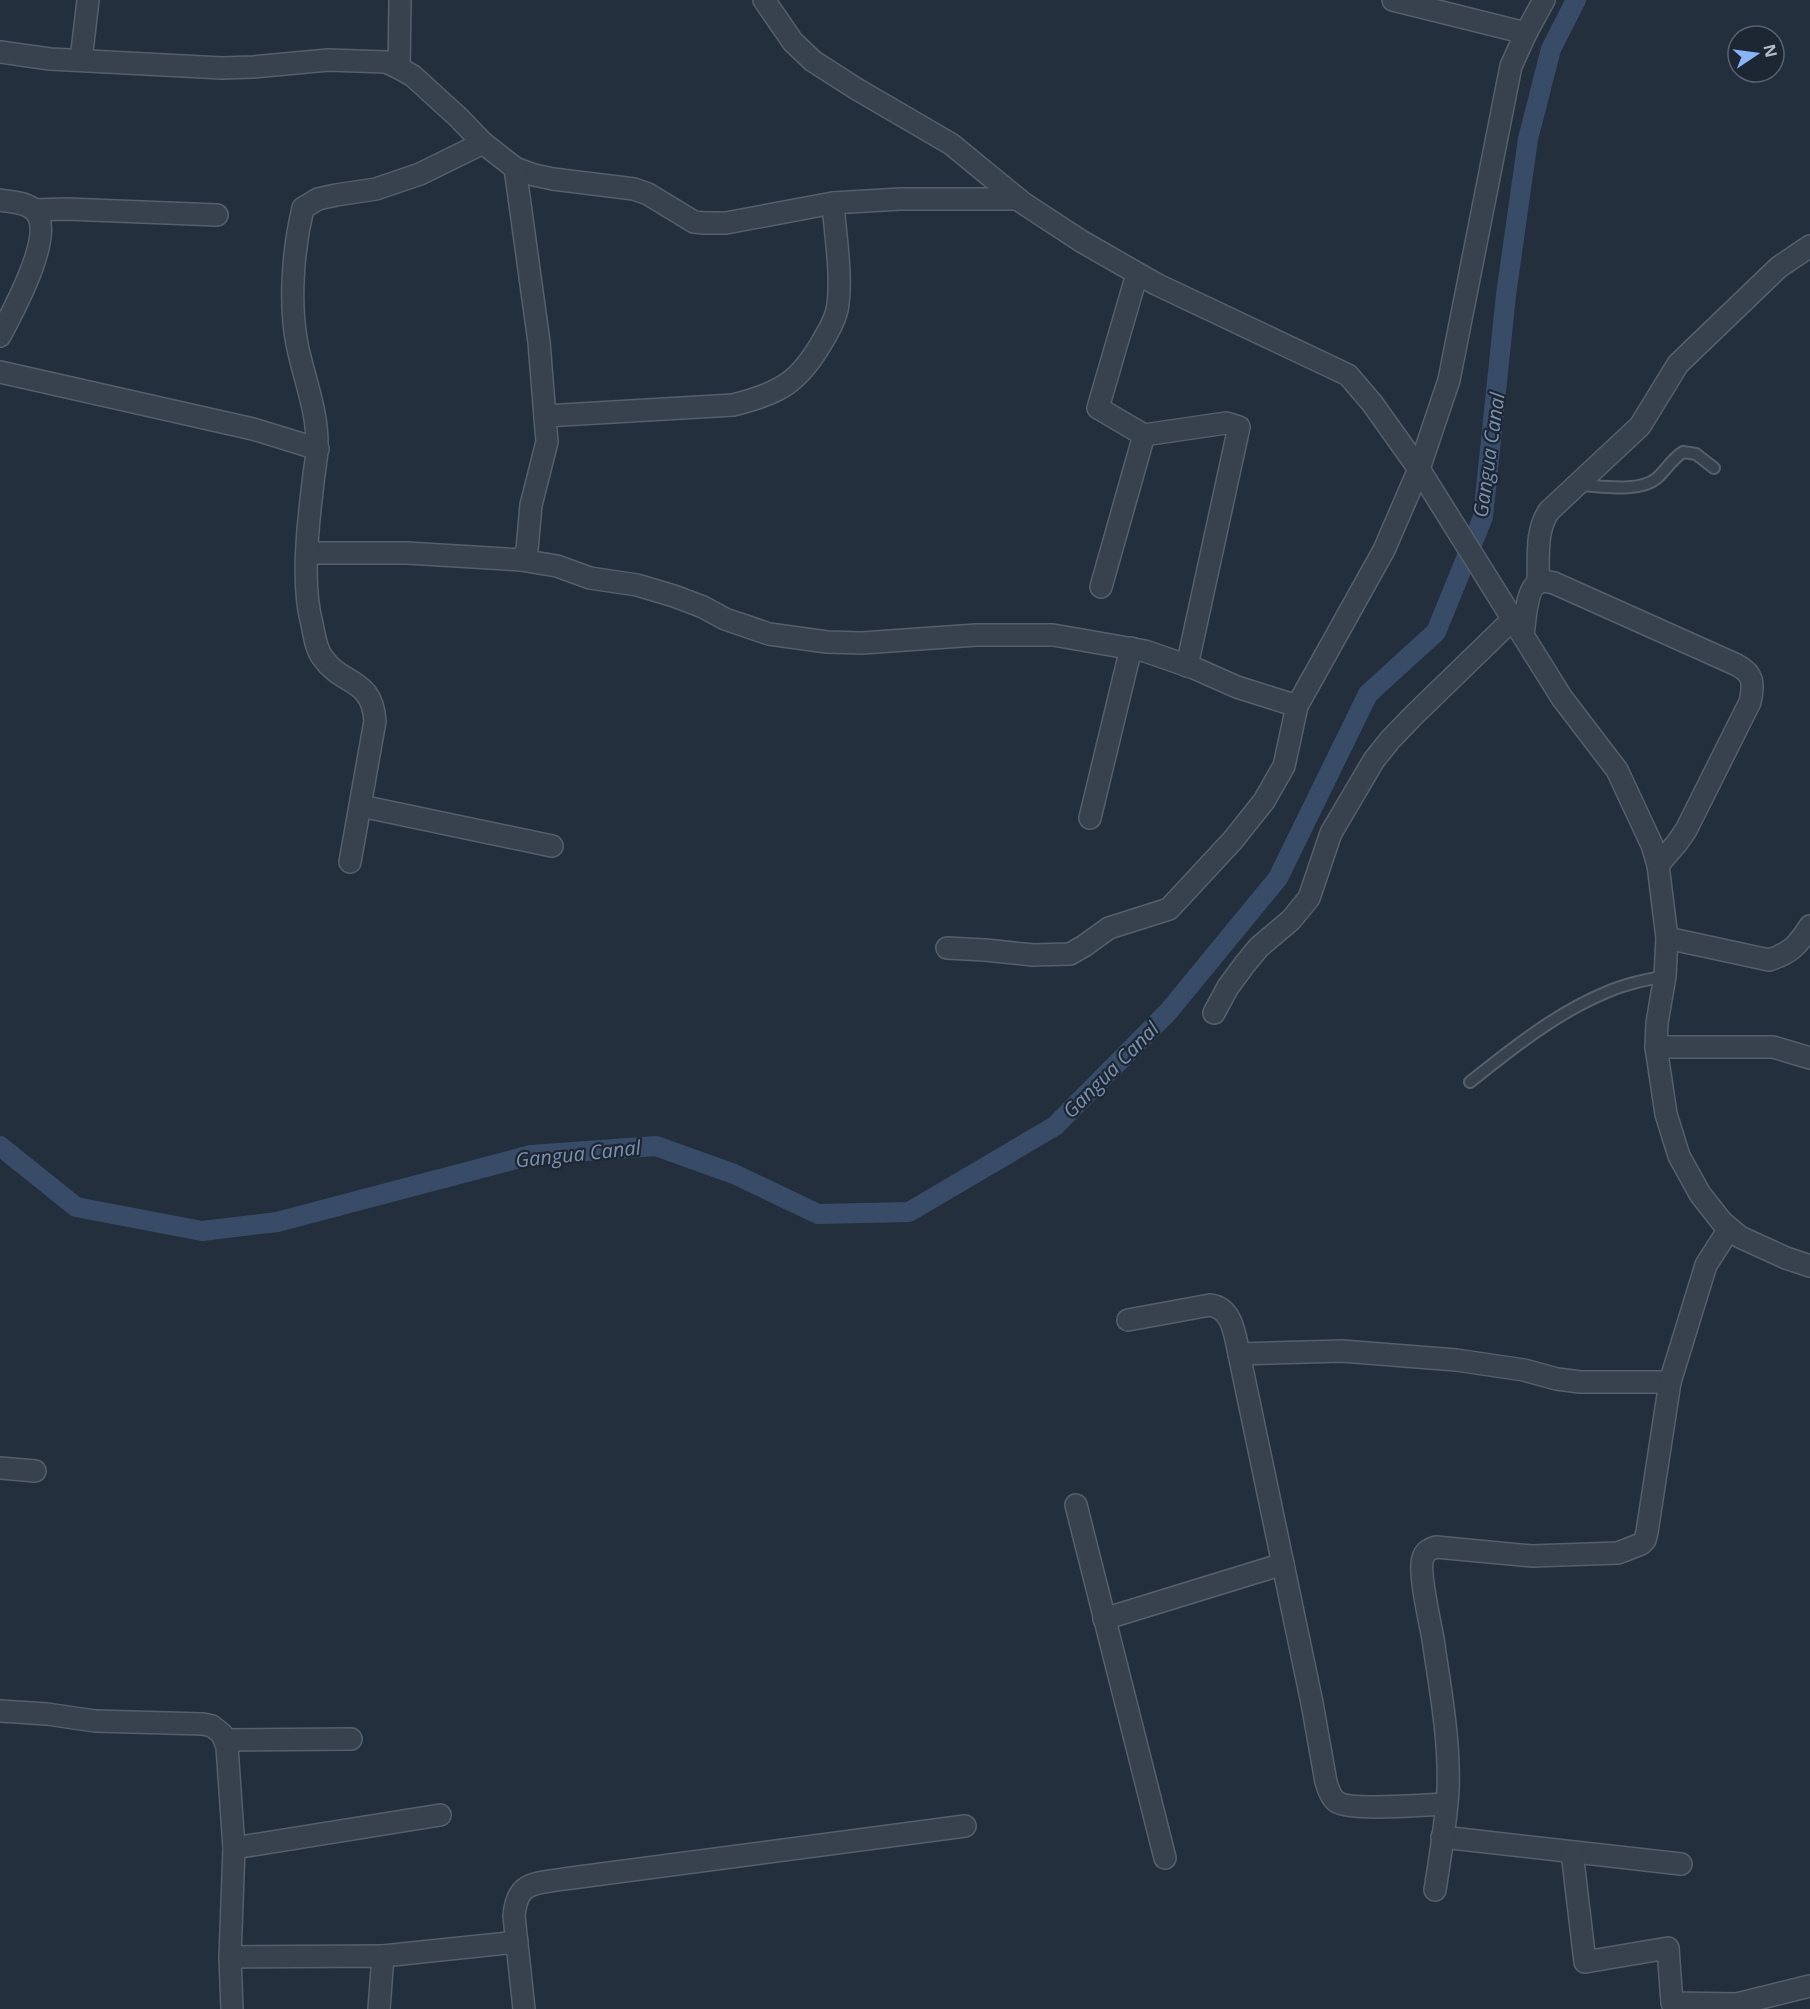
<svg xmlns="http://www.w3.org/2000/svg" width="1810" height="2009" font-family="'Open Sans',sans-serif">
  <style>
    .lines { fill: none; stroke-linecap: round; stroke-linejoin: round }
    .canal { stroke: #394c67; stroke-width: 20 }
    .lane-casing { stroke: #565f6c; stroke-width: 14 }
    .street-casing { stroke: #565f6c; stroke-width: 24 }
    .lane { stroke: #38414e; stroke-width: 10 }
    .street { stroke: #38414e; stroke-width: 21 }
    .labels { text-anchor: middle; stroke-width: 4.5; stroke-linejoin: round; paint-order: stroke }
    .water-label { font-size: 20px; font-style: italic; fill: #7c92b1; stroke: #1d2633 }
  </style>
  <rect width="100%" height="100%" fill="#242f3e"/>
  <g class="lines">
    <polyline class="canal" points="0,1146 76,1207 202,1231 277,1222 531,1155 656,1146 734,1174 818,1214 909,1212 1055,1126 1168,1012 1278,878 1368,694 1436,632 1483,517 1506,295 1528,139 1551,49 1576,0"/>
    <defs>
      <g id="lane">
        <path d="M1579 485C1601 486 1640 493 1657 478 1666 470 1672 459 1683 452L1696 454 1714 468"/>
        <path d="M1470 1082C1513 1048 1556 1013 1607 992 1625 984 1645 980 1665 976"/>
      </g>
      <g id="street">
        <polyline points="764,0 793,42 813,61 855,88 951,144 1023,203 1081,241 1156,284 1348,375 1372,403 1419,469 1562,698 1617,770 1652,845 1658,865 1667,938 1665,976 1657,1023 1656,1047 1666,1114 1679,1156 1700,1194 1722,1222 1740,1237 1786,1258 1810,1266"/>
        <polyline points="1393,0 1526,33"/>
        <polyline points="0,52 50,59 222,68 253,67 328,60 386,62 399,68 413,76 459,118 483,143 515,168 534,175 553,179 634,189 648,194 694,222 704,223 726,223 833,203 900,199 1018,199"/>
        <polyline points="81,60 88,0"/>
        <polyline points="399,68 400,0"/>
        <polyline points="515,168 539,342 547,442 531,505 527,550 521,560"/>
        <path d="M0 200C11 202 27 202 35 211 56 234 12 313 0 336"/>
        <polyline points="34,210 67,209 217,215"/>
        <polyline points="1137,274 1098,408 1144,435 1226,423 1239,427 1187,666"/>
        <polyline points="0,372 253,429 318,449"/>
        <path d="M545 416 733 405C781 393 800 382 825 337 831 327 837 316 838 304 842 274 835 233 833 203"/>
        <polyline points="307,553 407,553 521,560 557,566 590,578 637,585 674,596 703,607 725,619 769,634 827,642 862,643 976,635 1053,635 1145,651 1194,668 1237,687 1297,706"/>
        <path d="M1538 583C1539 559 1535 531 1549 511L1640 426 1678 364 1779 267 1810 246"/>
        <polyline points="1101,587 1144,435"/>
        <path d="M1523 635C1525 622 1526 587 1540 582 1545 581 1550 582 1554 583L1737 665C1754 674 1754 684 1750 702L1686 830 1677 843 1658 865"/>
        <polyline points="361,806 552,846"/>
        <polyline points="1090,818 1131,648"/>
        <path d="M350 862 375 721C372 677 342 686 323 658 316 650 314 634 312 624 301 584 308 524 313 483 314 471 317 459 317 447 318 411 304 379 297 344 289 303 293 250 303 208L318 199 336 195 376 189 420 174 483 143"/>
        <path d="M1667 938 1769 960C1791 953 1798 945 1810 926"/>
        <polyline points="947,948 985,950 1033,955 1070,954 1084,946 1109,928 1169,909 1233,840 1264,801 1284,766 1297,706 1384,550 1419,469 1449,380 1511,66 1526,33 1544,0"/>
        <polyline points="1214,1013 1228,987 1245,964 1259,947 1291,920 1309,898 1331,833 1374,760 1390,740 1413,716 1513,619"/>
        <polyline points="1656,1047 1773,1047 1810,1058"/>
        <path d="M1128 1320 1210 1305C1233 1308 1235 1336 1239 1354L1312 1703 1326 1782C1328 1789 1331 1798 1337 1802 1351 1811 1426 1805 1446 1804"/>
        <polyline points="1239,1354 1342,1351 1456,1360 1524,1370 1557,1379 1580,1382 1670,1382"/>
        <polyline points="0,1468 35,1471"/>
        <polyline points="1076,1505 1165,1858"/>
        <polyline points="1104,1619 1283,1564"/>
        <polyline points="0,1711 47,1714 95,1721 203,1724 212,1726 222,1734 227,1747 234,1848 230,1957 383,1956 379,2009"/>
        <polyline points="225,1740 351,1739"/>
        <polyline points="1442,1837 1681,1864"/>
        <polyline points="234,1848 440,1815"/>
        <polyline points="1572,1852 1585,1962 1668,1948 1672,2003 1737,2004 1810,1986"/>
        <path d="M1435 1890C1440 1857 1446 1824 1448 1790 1450 1740 1440 1688 1433 1639 1430 1622 1418 1571 1423 1558 1425 1551 1430 1549 1436 1547L1532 1556 1618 1553 1641 1544 1645 1540 1647 1532 1670 1382 1706 1265 1729 1229"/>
        <polyline points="383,1956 517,1942"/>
        <polyline points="230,1957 232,2009"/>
        <path d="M524 2009 514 1916C517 1881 534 1884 564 1879L965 1826"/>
      </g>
    </defs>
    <use href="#lane" class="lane-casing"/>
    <use href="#street" class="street-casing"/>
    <use href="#lane" class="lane"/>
    <use href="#street" class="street"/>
  </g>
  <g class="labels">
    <g class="water-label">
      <text transform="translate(1489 455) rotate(-82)" y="7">Gangua Canal</text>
      <text transform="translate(1111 1070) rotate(-45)" y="7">Gangua Canal</text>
      <text transform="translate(578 1154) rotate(-6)" y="7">Gangua Canal</text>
    </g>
  </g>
  <g transform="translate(1756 54) rotate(77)"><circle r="28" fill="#1d2633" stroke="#59626f" stroke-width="1.5"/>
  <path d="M0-4.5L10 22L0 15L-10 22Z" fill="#8ab4f8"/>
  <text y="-9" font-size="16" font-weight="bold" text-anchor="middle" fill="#b4bcc9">N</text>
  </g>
</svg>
